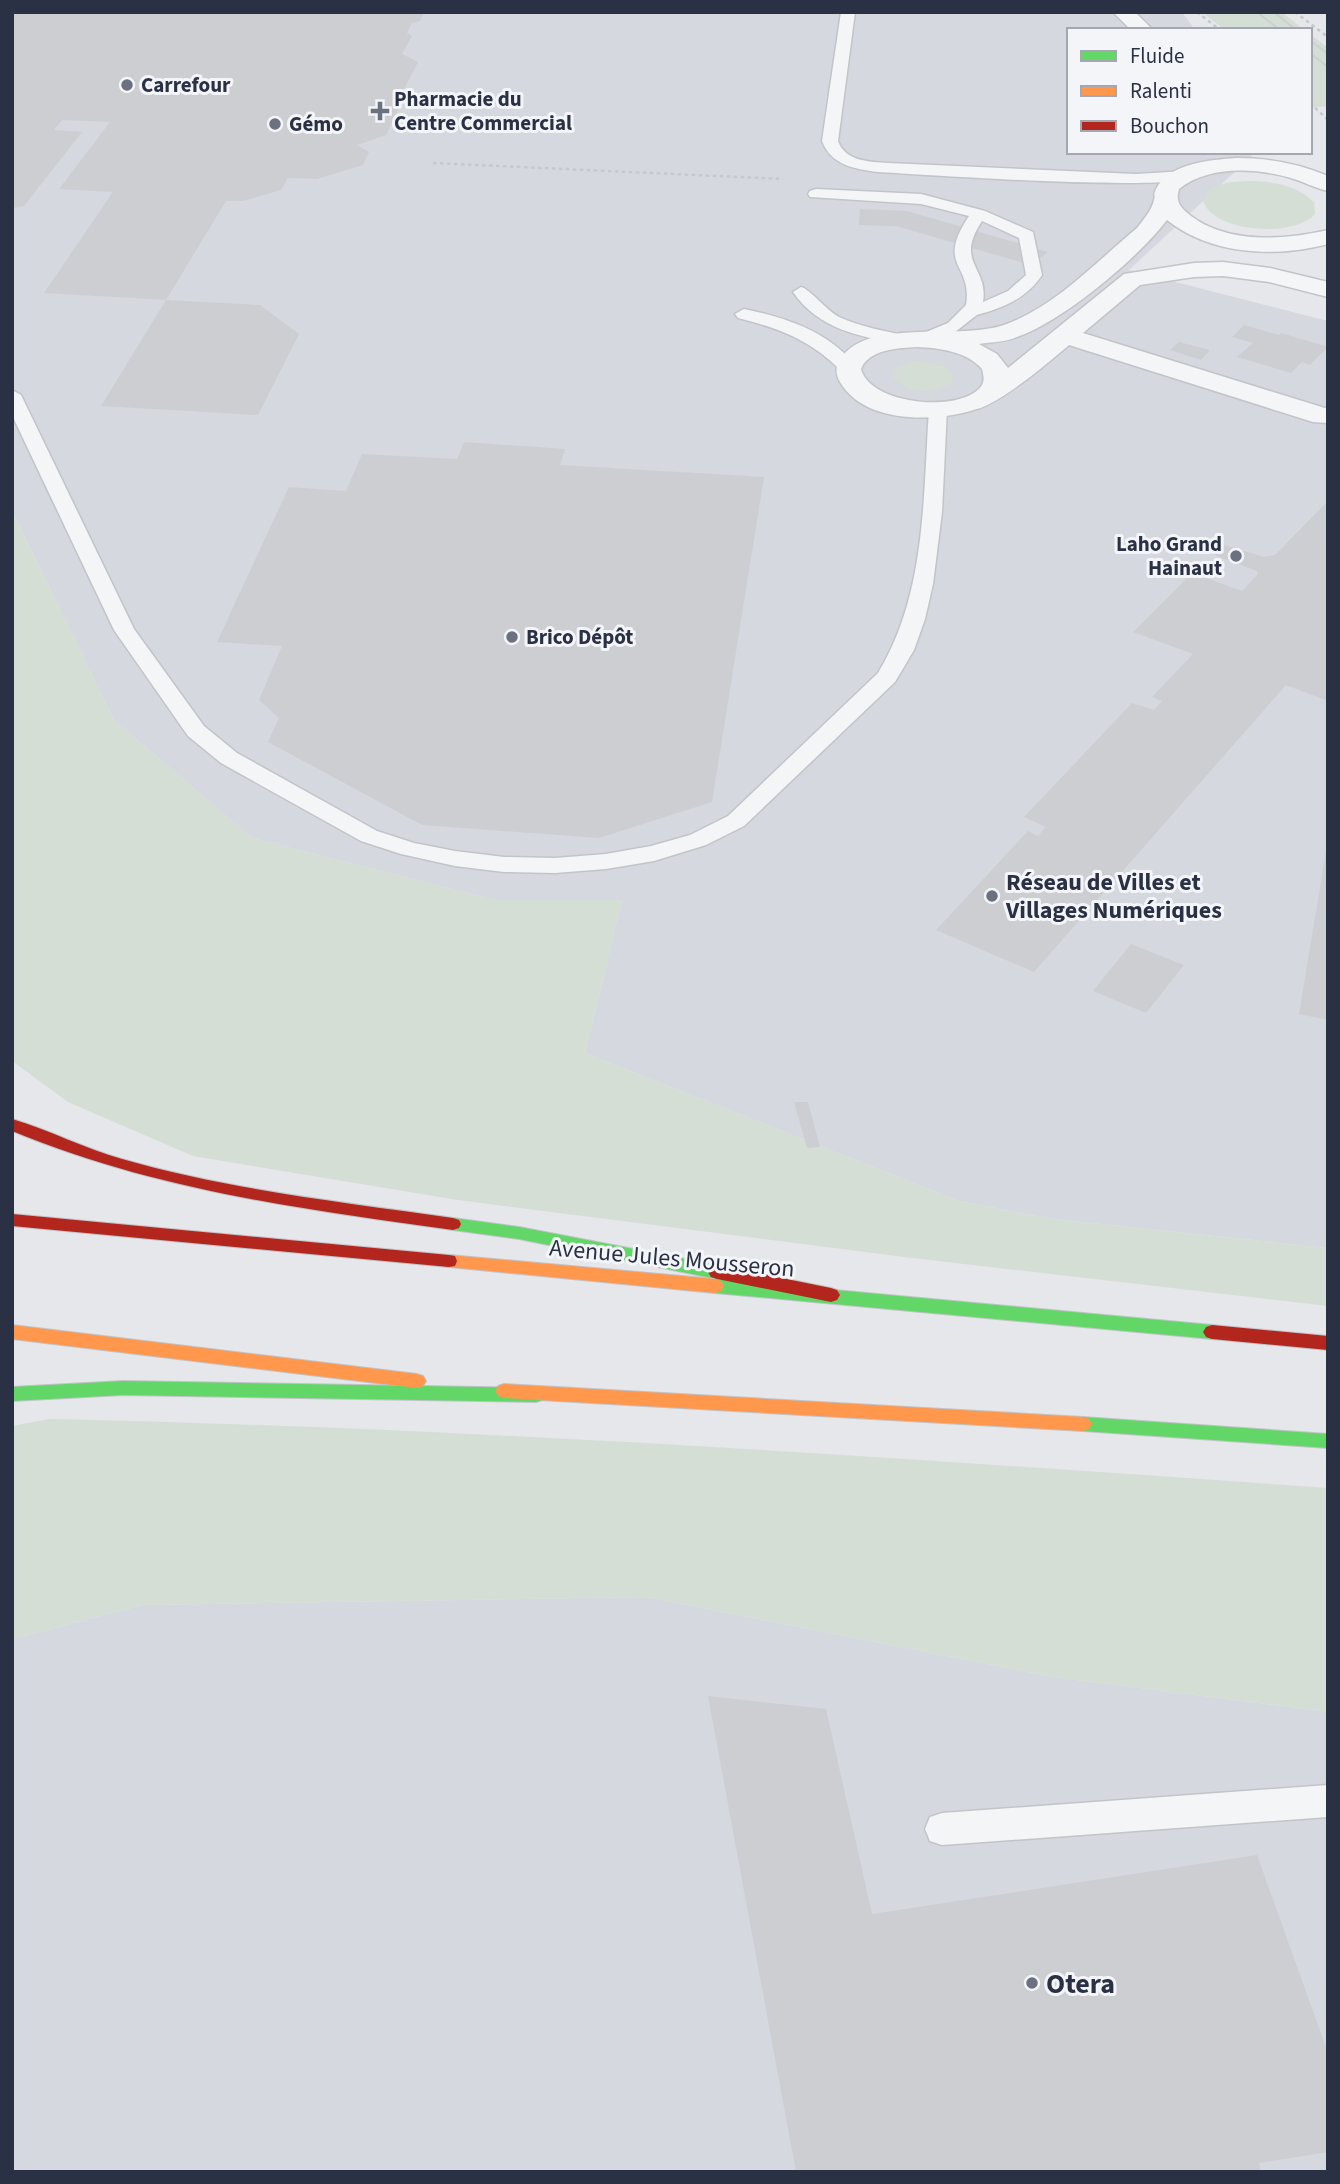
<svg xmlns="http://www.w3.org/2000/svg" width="1340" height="2184" font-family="'Source Sans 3',sans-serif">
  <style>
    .built { fill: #d5d8df }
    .green { fill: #d4ded5 }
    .building { fill: #ccced2 }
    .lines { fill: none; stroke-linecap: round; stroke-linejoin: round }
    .lane-casing { stroke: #c2c4c8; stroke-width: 3 }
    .street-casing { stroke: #c2c4c8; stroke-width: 3 }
    .fast-casing { stroke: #c1c3c8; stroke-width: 2 }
    .slow-casing { stroke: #c1c3c8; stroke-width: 2 }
    .jam-casing { stroke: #c1c3c8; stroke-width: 2 }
    .path { stroke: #c6c8cd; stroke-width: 2.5; stroke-dasharray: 3.5 3.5; stroke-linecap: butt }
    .lane { fill: #f4f5f7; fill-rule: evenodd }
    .street { fill: #f4f5f7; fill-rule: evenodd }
    .fast { fill: #63d668; fill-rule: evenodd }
    .slow { fill: #ff974d; fill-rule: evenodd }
    .jam { fill: #b3261e; fill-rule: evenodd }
    .tram { stroke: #cdcfd2; stroke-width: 2 }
    .poi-dot { fill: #6b717f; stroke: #f3f5f9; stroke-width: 2.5 }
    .labels { text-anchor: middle; stroke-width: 6; stroke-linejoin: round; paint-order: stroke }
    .far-poi-label { font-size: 21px; font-weight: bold; fill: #2a3145; stroke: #f3f5f9; text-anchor: start }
    .poi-label { font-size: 24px; font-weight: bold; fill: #2a3145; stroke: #f3f5f9; text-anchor: start }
    .street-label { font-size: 24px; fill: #2a3145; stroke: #f3f5f9 }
    .near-poi-label { font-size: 28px; font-weight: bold; fill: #2a3145; stroke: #f3f5f9; text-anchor: start }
  </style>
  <rect width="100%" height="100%" fill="#e5e7ea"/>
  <g class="built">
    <polygon points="12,12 1182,12 1195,30 1069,30 1069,152 1256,152 1129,270 1328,321 1328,1248 1053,1219 959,1201 585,1053 622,900 495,900 252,838 114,720 12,511"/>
    <polygon points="647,1597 1053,1677 1328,1712 1328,2172 12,2172 12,1639 143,1605"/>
  </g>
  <g class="green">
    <polygon points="1202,12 1282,12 1304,30 1225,30"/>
    <polygon points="1310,34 1328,48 1328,106 1310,108"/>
    <path d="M1246 181C1270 181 1296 184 1314 202L1315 214C1295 238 1214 233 1203 201 1208 183 1230 182 1246 181Z"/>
    <path d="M916 361 942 365 952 372 953 381C938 395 906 394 893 377L895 368Z"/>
    <polygon points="12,511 114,720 252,838 495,900 622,900 585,1053 959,1201 1053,1219 1328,1248 1328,1306 904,1257 458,1200 193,1156 68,1102 12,1061"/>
    <path d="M49 1419C476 1428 902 1458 1328 1488V1712L1053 1677 647 1597 143 1605 12 1639V1426Z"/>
  </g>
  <g class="building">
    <polygon points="12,12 424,12 420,21 412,23 407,33 412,36 402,54 418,62 396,105 399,108 386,135 357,145 369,152 363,165 317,179 288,178 281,190 243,201 226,201 166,300 44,293 113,192 59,189 110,122 62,120 54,130 82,132 24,206 12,208"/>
    <polygon points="860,209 907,211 1048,252 1031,265 896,226 859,225"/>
    <polygon points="166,300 260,305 299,334 258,415 101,406"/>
    <polygon points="1244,325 1279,335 1281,333 1328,347 1310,365 1302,362 1291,373 1237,357 1253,343 1232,337"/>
    <polygon points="1179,342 1210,350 1201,360 1170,350"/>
    <polygon points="464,442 565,449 560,465 764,477 712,802 599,838 422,825 268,742 279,718 259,700 282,646 217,642 289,487 346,491 362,454 457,459"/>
    <polygon points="1325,504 1328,504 1328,701 1286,685 1034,972 936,930 1028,831 1038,836 1046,827 1024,817 1132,703 1154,710 1162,701 1152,697 1193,654 1133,632 1192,573 1242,591 1258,574 1257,571 1214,555 1224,545 1264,557 1275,555"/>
    <polygon points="1326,851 1328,851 1328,1020 1299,1014"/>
    <polygon points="1131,944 1184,965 1146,1013 1093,991"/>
    <polygon points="794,1102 808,1102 820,1147 807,1148"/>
    <polygon points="708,1696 826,1709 872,1914 1257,1855 1328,2053 1328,2152 1259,2163 1261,2172 796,2172"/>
  </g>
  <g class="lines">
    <defs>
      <g id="lane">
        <path d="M841 12H855L838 141C845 161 869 162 888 163L1136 174 1186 171 1194 176C1177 193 918 174 878 172 854 169 831 165 822 141Z"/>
        <path d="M816 189 921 194 985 211 1033 232 1042 275C1030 293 1014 303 993 310 989 312 982 313 977 315 961 326 942 348 919 343L916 339 919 335 948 323 966 305C973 263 935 267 969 216L921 204 810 197 808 194 810 191ZM982 221 1019 238 1026 275 1008 291 983 302C989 267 954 263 982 221Z"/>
        <path d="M801 287C810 289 826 310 839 317 861 327 885 331 908 336L911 340 902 345C860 336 819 330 793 292Z"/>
        <path d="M744 309C787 318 831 332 858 369L855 373H843C813 341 779 328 738 318L735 314Z"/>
        <path d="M12 390 21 395 134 629 204 726 237 753 377 831 414 843 455 851 504 857 555 858 606 854 651 846 690 835 728 816 878 673C926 594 923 499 929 409L938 404 947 409 942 512 933 584 925 619 914 650 895 682 744 826 706 845 654 861 606 869 555 873 504 872 455 866 401 854 361 841 221 763 188 736 114 630 12 415Z"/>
        <polygon points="1328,1785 1328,1817 942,1845 930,1841 925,1829 930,1817 942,1813"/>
      </g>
      <g id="street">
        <polygon points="1113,12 1135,12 1153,30 1131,30"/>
        <path d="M1236 158C1267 158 1298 163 1328 176V191C1315 188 1304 182 1291 178 1257 168 1209 165 1179 189 1175 203 1181 208 1191 216 1228 244 1285 240 1328 230V244C1275 258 1211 255 1167 220 1137 259 1063 321 1017 337 1006 342 992 342 979 344L997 354 1008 368 1124 274 1194 263 1223 262 1270 268 1328 282V297L1269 282 1223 276 1194 277 1140 285 1083 333 1328 409V423L1313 422 1069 345C1048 363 1002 402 977 409 937 422 865 425 840 382 834 372 836 362 844 354 876 319 960 340 1004 325 1055 307 1096 262 1137 228 1143 220 1152 210 1154 200 1156 192 1152 198 1156 189 1169 163 1211 160 1236 158ZM917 347C939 348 966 351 982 369 983 374 985 379 982 385 963 414 870 405 861 369 869 349 899 348 917 347Z"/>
      </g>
      <g id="fast">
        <polygon points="453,1218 519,1227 717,1265 723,1267 726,1272 723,1277 717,1279 519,1239 453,1230 447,1228 445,1224 447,1220"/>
        <polygon points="715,1279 1212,1325 1218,1327 1221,1332 1218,1337 1212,1339 715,1293 709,1291 706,1286 709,1281"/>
        <polygon points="123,1381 536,1388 542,1390 545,1395 542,1400 536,1402 123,1395 12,1401 12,1387"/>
        <polygon points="1083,1417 1328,1434 1328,1448 1083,1431 1077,1429 1074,1424 1077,1419"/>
      </g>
      <g id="slow">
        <polygon points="449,1255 715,1279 721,1281 724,1286 721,1291 715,1293 449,1267 443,1266 441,1261 443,1256"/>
        <polygon points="12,1325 417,1374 423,1376 426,1381 423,1386 417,1388 12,1339"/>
        <polygon points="504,1384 1083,1417 1089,1419 1092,1424 1089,1429 1083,1431 504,1398 498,1396 495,1391 498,1386"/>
      </g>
      <g id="jam">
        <path d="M12 1119C50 1130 85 1149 122 1159 230 1190 342 1202 453 1218L459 1220 461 1224 459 1228 453 1230C301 1209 155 1190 12 1131Z"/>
        <polygon points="12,1214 449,1255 455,1256 457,1261 455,1266 449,1267 12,1226"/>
        <polygon points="717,1265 831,1288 837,1290 840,1295 837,1300 831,1302 717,1279 711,1277 708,1272 711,1267"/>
        <polygon points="1212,1325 1328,1336 1328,1350 1212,1339 1206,1337 1203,1332 1206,1327"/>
      </g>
    </defs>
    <use href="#lane" class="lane-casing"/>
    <use href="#street" class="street-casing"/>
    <use href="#fast" class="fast-casing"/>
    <use href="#slow" class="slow-casing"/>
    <use href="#jam" class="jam-casing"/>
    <g class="path">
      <polyline points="1197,12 1220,30"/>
      <polyline points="1295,12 1328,37"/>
      <polyline points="1310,103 1328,120"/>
      <polyline points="433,163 783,179"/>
    </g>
    <use href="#lane" class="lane"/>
    <use href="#street" class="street"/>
    <use href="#fast" class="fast"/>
    <use href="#slow" class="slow"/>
    <use href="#jam" class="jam"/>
    <g class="tram">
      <polyline points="1257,12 1280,30"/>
      <polyline points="1274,12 1296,30"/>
      <polyline points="1310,40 1328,54"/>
      <polyline points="1310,53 1328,67"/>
    </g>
  </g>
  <g class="poi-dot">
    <circle cx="127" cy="85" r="7"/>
    <path d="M376.5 100.5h7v7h7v7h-7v7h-7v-7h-7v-7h7z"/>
    <circle cx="275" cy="124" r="7"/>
    <circle cx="1236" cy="556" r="7"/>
    <circle cx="512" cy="637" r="7"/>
    <circle cx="992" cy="896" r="7"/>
    <circle cx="1032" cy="1983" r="7"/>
  </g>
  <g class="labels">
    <g class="far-poi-label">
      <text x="141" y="92">Carrefour</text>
      <text x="394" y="106">Pharmacie du<tspan x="394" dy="24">Centre Commercial</tspan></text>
      <text x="289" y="131">Gémo</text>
      <text x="1222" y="551" text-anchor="end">Laho Grand<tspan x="1222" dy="24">Hainaut</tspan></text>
      <text x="526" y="644">Brico Dépôt</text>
    </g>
    <g class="poi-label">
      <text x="1006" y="890">Réseau de Villes et<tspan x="1006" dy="28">Villages Numériques</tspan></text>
    </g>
    <g class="street-label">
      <text transform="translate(672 1258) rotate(5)" y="8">Avenue Jules Mousseron</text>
    </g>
    <g class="near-poi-label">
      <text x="1046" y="1993">Otera</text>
    </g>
  </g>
  <rect width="1340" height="2184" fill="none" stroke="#2a3145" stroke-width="28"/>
  <rect x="1067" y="28" width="245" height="126" fill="#f3f5f9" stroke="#a3a7b1" stroke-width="2"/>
  <rect x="1081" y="51" width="35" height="10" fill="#63d668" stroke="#a3a7b1" stroke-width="2"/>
  <text x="1130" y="63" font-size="21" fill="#2a3145">Fluide</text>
  <rect x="1081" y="86" width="35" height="10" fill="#ff974d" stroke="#a3a7b1" stroke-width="2"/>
  <text x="1130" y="98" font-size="21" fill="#2a3145">Ralenti</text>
  <rect x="1081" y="121" width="35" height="10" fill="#b3261e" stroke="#a3a7b1" stroke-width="2"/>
  <text x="1130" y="133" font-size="21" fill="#2a3145">Bouchon</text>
</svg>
